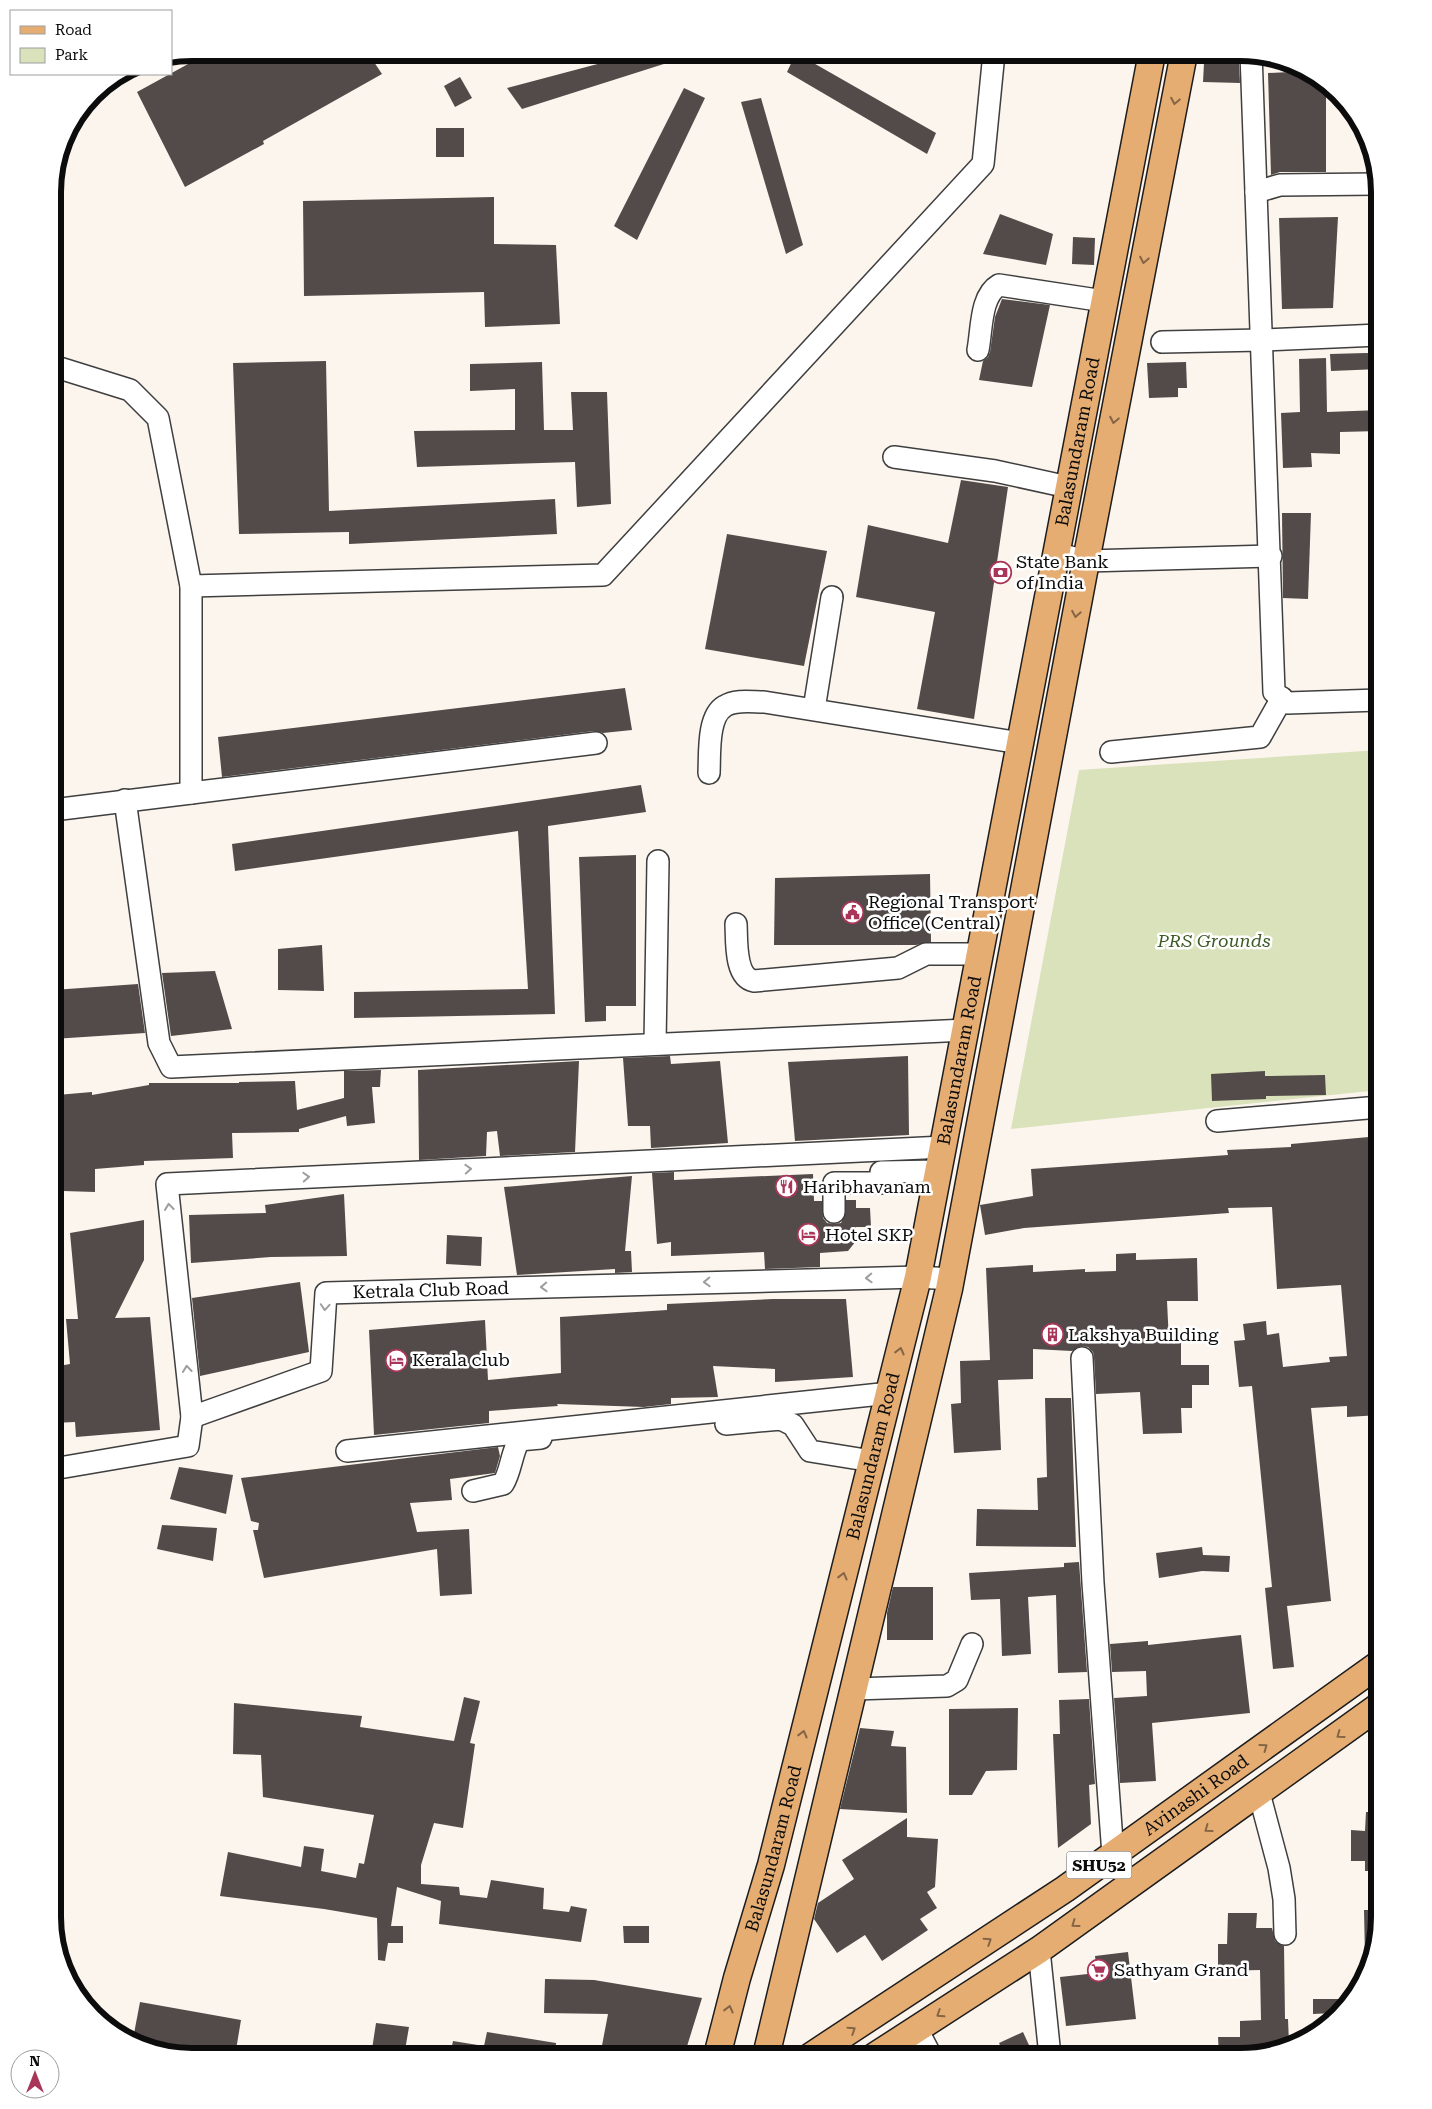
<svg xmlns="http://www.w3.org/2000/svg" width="1432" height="2109" font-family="'Roboto Serif',serif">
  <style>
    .park { fill: #d9e2bb }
    .building { fill: #534b49 }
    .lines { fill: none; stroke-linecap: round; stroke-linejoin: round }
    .minor-casing { stroke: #3f3f3f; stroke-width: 24 }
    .major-casing { stroke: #1d1d1d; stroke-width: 29 }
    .minor { stroke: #fff; stroke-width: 21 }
    .major { stroke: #e6ad73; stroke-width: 26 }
    .oneway { stroke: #846545 }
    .oneway2 { stroke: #9e9e9e }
    .labels { text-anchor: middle; stroke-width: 5; stroke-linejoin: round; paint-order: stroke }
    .shield { fill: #fff; stroke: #555; stroke-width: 1 }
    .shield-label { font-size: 16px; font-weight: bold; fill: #0c0c0c }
    .street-label { font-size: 18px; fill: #0c0c0c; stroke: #fff }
    .poi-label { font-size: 18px; fill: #0c0c0c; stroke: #fff; text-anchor: start }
    .park-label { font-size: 18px; font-style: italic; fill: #3d5a25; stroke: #fff }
    .rim { fill: none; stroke: #0c0c0c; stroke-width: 6 }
  </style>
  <rect width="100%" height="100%" fill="#fcf5ed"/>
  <polygon class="park" points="1379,750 1379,1090 1011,1129 1079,770"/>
  <g class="building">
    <polygon points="210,52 368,53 382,74 263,141 264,144 185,187 137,92"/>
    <polygon points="639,53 688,53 689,56 522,109 507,88"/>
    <polygon points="796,53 936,133 927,154 787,72"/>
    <polygon points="1204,63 1239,64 1240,83 1203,82"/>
    <polygon points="1310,71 1326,87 1326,172 1280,172 1271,175 1268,73"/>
    <polygon points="460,77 472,98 455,107 444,86"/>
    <polygon points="684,88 705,98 637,240 614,226"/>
    <polygon points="761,98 803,245 786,254 741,102"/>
    <rect x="436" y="128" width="28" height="29"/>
    <polygon points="494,197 494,244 556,245 560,324 485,327 484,292 304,296 303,201"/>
    <polygon points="1000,214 1053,234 1046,265 983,254"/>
    <polygon points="1338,217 1333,308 1282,309 1279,218"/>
    <polygon points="1073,237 1095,238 1094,265 1072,264"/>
    <polygon points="1002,299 1050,305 1032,387 979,380 983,361 988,357 990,352 995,317"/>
    <polygon points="1366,353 1380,354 1380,369 1331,371 1330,354"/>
    <polygon points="1326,358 1327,412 1380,410 1380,431 1340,432 1340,454 1311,453 1312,467 1283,468 1281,413 1300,412 1299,359"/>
    <polygon points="326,361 329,511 555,499 557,534 349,544 349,532 239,534 233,363"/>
    <polygon points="542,362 544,430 573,430 571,392 607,392 611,504 577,507 575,462 417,467 414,431 515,430 515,389 470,391 470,364"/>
    <polygon points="1186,362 1187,388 1178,388 1178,397 1149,398 1147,363"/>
    <polygon points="961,480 1008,487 974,719 917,709 935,612 856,597 868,525 948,543"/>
    <polygon points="1282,513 1311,513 1308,599 1283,598"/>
    <polygon points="727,534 827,551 804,666 705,649"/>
    <polygon points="625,688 632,730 603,733 594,731 222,777 218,737"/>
    <polygon points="641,785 646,812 548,826 555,1014 354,1018 354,992 528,989 518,831 235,871 232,844"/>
    <polygon points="636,855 636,1006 606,1006 606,1021 585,1022 579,857"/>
    <polygon points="930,874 931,942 916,945 774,945 775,878"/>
    <polygon points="322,945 324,991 278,990 278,949"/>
    <polygon points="215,971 232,1029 171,1036 162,973"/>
    <polygon points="138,984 145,1033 53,1039 53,990"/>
    <polygon points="670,1056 671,1064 720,1061 728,1143 651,1148 650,1126 628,1126 623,1058"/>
    <polygon points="908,1056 909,1135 795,1141 788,1062"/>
    <polygon points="579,1061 575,1152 500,1156 497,1131 487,1132 486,1156 419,1160 418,1070"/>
    <polygon points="381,1070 380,1087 372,1087 375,1123 347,1126 346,1116 299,1129 299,1132 232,1133 233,1158 144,1161 144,1165 95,1169 95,1192 63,1191 57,1095 92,1092 92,1095 149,1085 149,1083 239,1083 239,1082 295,1081 297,1110 344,1098 344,1071"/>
    <polygon points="1265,1071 1265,1076 1325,1075 1326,1095 1266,1096 1266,1099 1212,1101 1211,1074"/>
    <polygon points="1380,1136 1380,1330 1374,1331 1376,1359 1380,1359 1380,1415 1347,1417 1347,1406 1311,1408 1331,1601 1287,1606 1294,1667 1273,1669 1265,1588 1272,1587 1252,1386 1239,1387 1234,1341 1245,1340 1243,1324 1266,1321 1267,1335 1279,1333 1283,1367 1330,1362 1329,1357 1347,1356 1341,1285 1277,1289 1272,1207 1228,1208 1229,1213 1024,1228 985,1235 980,1205 1033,1196 1031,1169 1228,1155 1227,1150 1291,1147 1291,1144"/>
    <polygon points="674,1172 674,1180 813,1174 814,1201 822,1201 823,1218 827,1223 834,1224 841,1223 846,1212 846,1200 856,1200 856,1208 870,1208 871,1227 856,1227 856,1241 848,1251 820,1253 820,1267 765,1269 764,1252 671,1256 671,1242 657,1244 652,1173"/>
    <polygon points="632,1176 625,1251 631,1251 632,1272 615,1273 615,1269 517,1275 504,1187"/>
    <polygon points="344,1194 347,1256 271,1257 191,1263 189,1215 266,1213 265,1205"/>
    <polygon points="144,1220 144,1260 115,1318 150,1317 160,1430 76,1437 75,1422 53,1423 53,1367 70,1364 66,1319 78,1319 70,1233"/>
    <polygon points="447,1235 482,1237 481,1266 446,1264"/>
    <polygon points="1136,1253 1136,1260 1197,1258 1198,1301 1167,1301 1169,1342 1181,1342 1181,1365 1209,1365 1209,1385 1192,1385 1192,1408 1181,1408 1182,1433 1143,1434 1140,1392 1096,1394 1094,1357 1093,1352 1088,1347 1081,1346 1072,1351 1033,1349 1033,1379 998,1380 1001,1450 954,1453 951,1404 961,1403 960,1361 990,1360 986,1268 1033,1265 1033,1272 1085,1269 1085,1272 1116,1271 1116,1254"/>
    <polygon points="300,1282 309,1352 200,1376 192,1298"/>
    <polygon points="773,1299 846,1299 853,1377 775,1382 775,1369 713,1366 718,1397 671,1398 671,1404 644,1407 557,1404 558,1406 489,1411 489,1423 374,1435 369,1330 485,1320 488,1380 561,1373 560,1317 667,1310 667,1304"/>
    <polygon points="1045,1398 1071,1398 1076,1547 976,1546 977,1509 1038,1510 1037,1478 1047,1477"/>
    <polygon points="498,1447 500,1456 495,1473 450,1479 452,1500 410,1503 417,1532 469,1529 472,1594 440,1596 437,1549 264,1578 253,1530 258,1530 259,1523 251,1521 241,1478"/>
    <polygon points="179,1467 233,1475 226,1514 170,1499"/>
    <polygon points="162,1525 217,1528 213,1561 157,1549"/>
    <polygon points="1202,1547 1203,1555 1230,1556 1229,1572 1202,1571 1159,1578 1156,1553"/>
    <polygon points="1079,1562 1087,1672 1058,1673 1056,1595 1028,1597 1031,1654 1002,1656 1000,1599 971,1600 969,1573 1064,1567 1064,1563"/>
    <polygon points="893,1587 933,1587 933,1640 887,1640 887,1613"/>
    <polygon points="1241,1635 1250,1713 1152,1723 1156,1781 1120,1783 1114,1698 1147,1696 1146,1671 1112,1672 1110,1644 1148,1641 1148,1645"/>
    <polygon points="464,1697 480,1701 470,1743 475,1744 463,1828 434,1823 421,1865 421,1884 459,1887 460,1895 487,1898 491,1880 544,1888 543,1909 569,1912 571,1906 587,1909 581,1942 439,1924 441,1901 397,1887 391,1926 403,1926 403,1943 388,1943 385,1961 378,1960 377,1918 324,1909 220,1896 228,1852 301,1867 304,1846 324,1849 321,1871 356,1878 359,1863 364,1864 374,1815 263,1797 261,1755 233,1754 234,1703 362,1716 360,1727 454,1741"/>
    <polygon points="1089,1699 1095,1784 1089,1785 1091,1824 1058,1848 1053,1734 1060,1734 1059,1700"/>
    <polygon points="1018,1708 1017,1770 986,1771 972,1795 949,1795 949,1709"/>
    <polygon points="860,1728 894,1731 891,1746 906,1747 907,1813 840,1809"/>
    <polygon points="1366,1812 1380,1812 1380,1871 1365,1871 1365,1861 1351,1861 1351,1830 1365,1831"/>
    <polygon points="907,1818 907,1837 938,1839 935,1887 927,1892 937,1908 920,1919 928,1930 882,1961 865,1935 837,1953 814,1919 818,1903 854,1879 842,1860"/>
    <polygon points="1364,1910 1380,1910 1380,1917 1369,1957 1365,1956"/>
    <polygon points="1228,1913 1257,1913 1256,1928 1272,1928 1275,1941 1284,1946 1285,2019 1288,2019 1289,2043 1240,2056 1219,2056 1218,2037 1240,2037 1240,2021 1261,2020 1260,1970 1218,1971 1218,1944 1227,1944"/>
    <polygon points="623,1926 649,1926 649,1943 624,1943"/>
    <polygon points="1128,1952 1136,2019 1066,2026 1060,1977 1097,1973 1095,1956"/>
    <polygon points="545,1979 594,1980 702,1998 684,2056 600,2056 608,2014 544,2013"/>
    <polygon points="1313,1999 1349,1999 1334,2013 1313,2014"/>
    <polygon points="140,2002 241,2020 235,2056 183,2056 133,2039"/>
    <polygon points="376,2023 409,2027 404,2056 371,2056"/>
    <polygon points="487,2032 556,2043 555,2056 450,2056 453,2041 484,2046"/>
    <polygon points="1023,2032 1034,2056 1005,2056 999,2043"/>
  </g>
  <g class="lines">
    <defs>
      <g id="minor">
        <polyline points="1251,53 1274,692 1287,703 1379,700"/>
        <polyline points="1256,192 1280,185 1377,184"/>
        <polyline points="1162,342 1262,340 1379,335"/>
        <path d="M978 350C982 330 980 296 999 285L1104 301"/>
        <polyline points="894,457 995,471 1068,487"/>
        <polyline points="1055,553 1086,561 1271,556"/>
        <polyline points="191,586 603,575 983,164 994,53"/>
        <polyline points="814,709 832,597"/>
        <polyline points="1111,752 1260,737 1282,698"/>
        <path d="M709 773C710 754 707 716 725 706 736 699 752 702 764 702L1020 743"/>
        <polyline points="191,793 596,743"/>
        <polyline points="125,800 159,1043 171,1067 966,1030"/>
        <polyline points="53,810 191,793 191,586 158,418 130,390 53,366"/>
        <path d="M736 924C737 939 734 977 754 981L898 968 926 954H980"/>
        <polyline points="655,1044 658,861"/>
        <polyline points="1217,1121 1379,1107"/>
        <polyline points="834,1212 834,1183 881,1183 881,1172 939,1171"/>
        <polyline points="1082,1358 1093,1583 1113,1855"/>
        <path id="s1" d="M192 1417 321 1371 326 1293 918 1277 951 1279"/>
        <polyline points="726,1424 781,1419 793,1425 810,1451 872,1461"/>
        <polyline points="347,1451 890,1393"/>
        <polyline points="53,1469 188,1446 192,1417 167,1184 944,1147"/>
        <path d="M473 1491 503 1484C511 1471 511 1455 519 1440L541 1438"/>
        <polyline points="854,1689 947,1686 957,1680 972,1644"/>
        <polyline points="1259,1793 1279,1868 1284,1899 1285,1934"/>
        <polyline points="1039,1950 1050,2056"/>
        <polyline points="917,2029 931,2056"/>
      </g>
      <g id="major">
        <path id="s2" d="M717 2056 737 1978 771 1865 918 1277 1152 53"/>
        <polyline points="766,2056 949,1289 1086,561 1184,53"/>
        <path id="s3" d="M811 2056 1065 1889 1379 1664"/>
        <polyline points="875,2056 1039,1950 1379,1706"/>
      </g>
    </defs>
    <use href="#minor" class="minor-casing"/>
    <use href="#major" class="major-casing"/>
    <use href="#minor" class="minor"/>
    <use href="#major" class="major"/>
  </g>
  <defs><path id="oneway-chevron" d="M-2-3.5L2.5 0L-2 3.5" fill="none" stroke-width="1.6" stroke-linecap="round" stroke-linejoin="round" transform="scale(1.25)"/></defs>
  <g class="oneway">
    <use href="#oneway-chevron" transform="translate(1175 101) rotate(101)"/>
    <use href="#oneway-chevron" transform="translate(1144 260) rotate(101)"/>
    <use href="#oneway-chevron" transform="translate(1114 420) rotate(101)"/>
    <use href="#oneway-chevron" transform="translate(1076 614) rotate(100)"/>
    <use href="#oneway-chevron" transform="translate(900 1351) rotate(-76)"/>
    <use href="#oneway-chevron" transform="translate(843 1576) rotate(-76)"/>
    <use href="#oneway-chevron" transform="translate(803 1734) rotate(-76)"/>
    <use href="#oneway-chevron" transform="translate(1340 1735) rotate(144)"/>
    <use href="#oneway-chevron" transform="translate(1264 1747) rotate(-36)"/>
    <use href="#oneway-chevron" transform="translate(1208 1829) rotate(144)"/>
    <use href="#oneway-chevron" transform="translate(1075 1924) rotate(144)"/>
    <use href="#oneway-chevron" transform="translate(988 1941) rotate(-33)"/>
    <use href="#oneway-chevron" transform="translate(729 2009) rotate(-76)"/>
    <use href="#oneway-chevron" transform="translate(940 2014) rotate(147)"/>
    <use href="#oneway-chevron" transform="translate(852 2030) rotate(-33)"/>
  </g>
  <g class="oneway2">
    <use href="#oneway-chevron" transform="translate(468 1169) rotate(-3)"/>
    <use href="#oneway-chevron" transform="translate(306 1177) rotate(-3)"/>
    <use href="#oneway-chevron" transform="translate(169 1207) rotate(-96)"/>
    <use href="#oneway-chevron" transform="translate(869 1278) rotate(178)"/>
    <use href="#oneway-chevron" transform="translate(707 1282) rotate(178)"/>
    <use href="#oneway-chevron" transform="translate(544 1287) rotate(178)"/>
    <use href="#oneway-chevron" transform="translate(325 1307) rotate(94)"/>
    <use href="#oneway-chevron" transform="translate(187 1369) rotate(-96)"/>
  </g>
  <defs>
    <symbol id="bank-ring" viewBox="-11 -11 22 22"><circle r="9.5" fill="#fff" stroke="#a93658" stroke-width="1.5"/><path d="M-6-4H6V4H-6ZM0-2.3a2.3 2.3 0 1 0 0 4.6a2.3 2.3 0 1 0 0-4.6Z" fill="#a93658"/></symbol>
    <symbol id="civic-ring" viewBox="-11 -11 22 22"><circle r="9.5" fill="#fff" stroke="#a93658" stroke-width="1.5"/><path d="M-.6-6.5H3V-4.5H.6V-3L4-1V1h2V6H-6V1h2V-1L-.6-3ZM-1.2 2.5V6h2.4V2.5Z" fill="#a93658"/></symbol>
    <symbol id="restaurant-ring" viewBox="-11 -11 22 22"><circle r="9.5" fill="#fff" stroke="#a93658" stroke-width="1.5"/><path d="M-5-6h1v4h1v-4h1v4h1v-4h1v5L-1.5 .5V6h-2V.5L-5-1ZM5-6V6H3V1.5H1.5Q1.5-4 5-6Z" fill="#a93658"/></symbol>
    <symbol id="hotel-ring" viewBox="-11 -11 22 22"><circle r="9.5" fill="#fff" stroke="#a93658" stroke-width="1.5"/><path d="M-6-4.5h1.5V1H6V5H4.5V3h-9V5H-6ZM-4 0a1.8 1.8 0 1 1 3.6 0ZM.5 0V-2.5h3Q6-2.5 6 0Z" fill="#a93658"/></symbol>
    <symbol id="building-ring" viewBox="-11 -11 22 22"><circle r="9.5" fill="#fff" stroke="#a93658" stroke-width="1.5"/><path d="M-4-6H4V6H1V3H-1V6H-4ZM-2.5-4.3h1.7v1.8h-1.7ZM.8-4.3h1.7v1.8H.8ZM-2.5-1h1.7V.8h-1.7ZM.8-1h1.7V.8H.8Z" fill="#a93658"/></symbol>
    <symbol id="supermarket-ring" viewBox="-11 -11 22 22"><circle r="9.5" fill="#fff" stroke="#a93658" stroke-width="1.5"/><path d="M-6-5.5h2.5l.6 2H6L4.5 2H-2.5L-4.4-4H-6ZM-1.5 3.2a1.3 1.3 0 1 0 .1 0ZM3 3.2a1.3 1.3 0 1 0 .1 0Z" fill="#a93658"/></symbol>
  </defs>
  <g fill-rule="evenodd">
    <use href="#bank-ring" x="988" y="560" width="25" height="25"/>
    <use href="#civic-ring" x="840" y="900" width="25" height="25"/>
    <use href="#restaurant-ring" x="774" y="1174" width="25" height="25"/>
    <use href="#hotel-ring" x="796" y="1222" width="25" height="25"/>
    <use href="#building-ring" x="1040" y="1322" width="25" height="25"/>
    <use href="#hotel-ring" x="384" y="1348" width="25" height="25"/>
    <use href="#supermarket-ring" x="1086" y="1958" width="25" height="25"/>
  </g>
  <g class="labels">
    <rect class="shield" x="1066.5" y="1851.5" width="65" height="27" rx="4"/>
    <g class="shield-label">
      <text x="1099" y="1871">SHU52</text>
    </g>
    <g class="street-label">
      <text dy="6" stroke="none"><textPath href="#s2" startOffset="1655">Balasundaram Road</textPath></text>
      <text dy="6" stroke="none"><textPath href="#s2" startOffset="1025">Balasundaram Road</textPath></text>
      <text dy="6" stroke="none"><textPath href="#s1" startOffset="320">Ketrala Club Road</textPath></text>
      <text dy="6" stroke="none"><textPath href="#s2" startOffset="620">Balasundaram Road</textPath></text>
      <text dy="6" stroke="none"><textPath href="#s3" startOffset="465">Avinashi Road</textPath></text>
      <text dy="6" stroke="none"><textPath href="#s2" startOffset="215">Balasundaram Road</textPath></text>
    </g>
    <g class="poi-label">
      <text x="1016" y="568">State Bank<tspan x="1016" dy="21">of India</tspan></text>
      <text x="868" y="908">Regional Transport<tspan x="868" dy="21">Office (Central)</tspan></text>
      <text x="803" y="1193">Haribhavanam</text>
      <text x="825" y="1241">Hotel SKP</text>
      <text x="1068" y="1341">Lakshya Building</text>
      <text x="412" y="1366">Kerala club</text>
      <text x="1114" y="1976">Sathyam Grand</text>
    </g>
    <g class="park-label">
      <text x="1214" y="947">PRS Grounds</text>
    </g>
  </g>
  <path d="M0 0H1432V2109H0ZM192 61H1240A131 131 0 0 1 1371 192V1917A131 131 0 0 1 1240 2048H192A131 131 0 0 1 61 1917V192A131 131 0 0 1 192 61Z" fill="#fff" fill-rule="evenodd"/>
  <path class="rim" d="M192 61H1240A131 131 0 0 1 1371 192V1917A131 131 0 0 1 1240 2048H192A131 131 0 0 1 61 1917V192A131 131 0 0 1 192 61Z"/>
  <rect x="10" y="10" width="162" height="65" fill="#ffffff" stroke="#9e9e9e"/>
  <rect x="20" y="26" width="25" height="8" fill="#e6ad73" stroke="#9e9e9e"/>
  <text x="55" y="35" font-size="15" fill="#0c0c0c">Road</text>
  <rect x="20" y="48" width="25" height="15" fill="#d9e2bb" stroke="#9e9e9e"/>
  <text x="55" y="60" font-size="15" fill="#0c0c0c">Park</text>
  <g transform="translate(35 2074)"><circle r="24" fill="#ffffff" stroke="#9e9e9e"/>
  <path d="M0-4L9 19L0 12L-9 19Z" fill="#a93658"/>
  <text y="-8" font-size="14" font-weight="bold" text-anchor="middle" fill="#0c0c0c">N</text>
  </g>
</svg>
